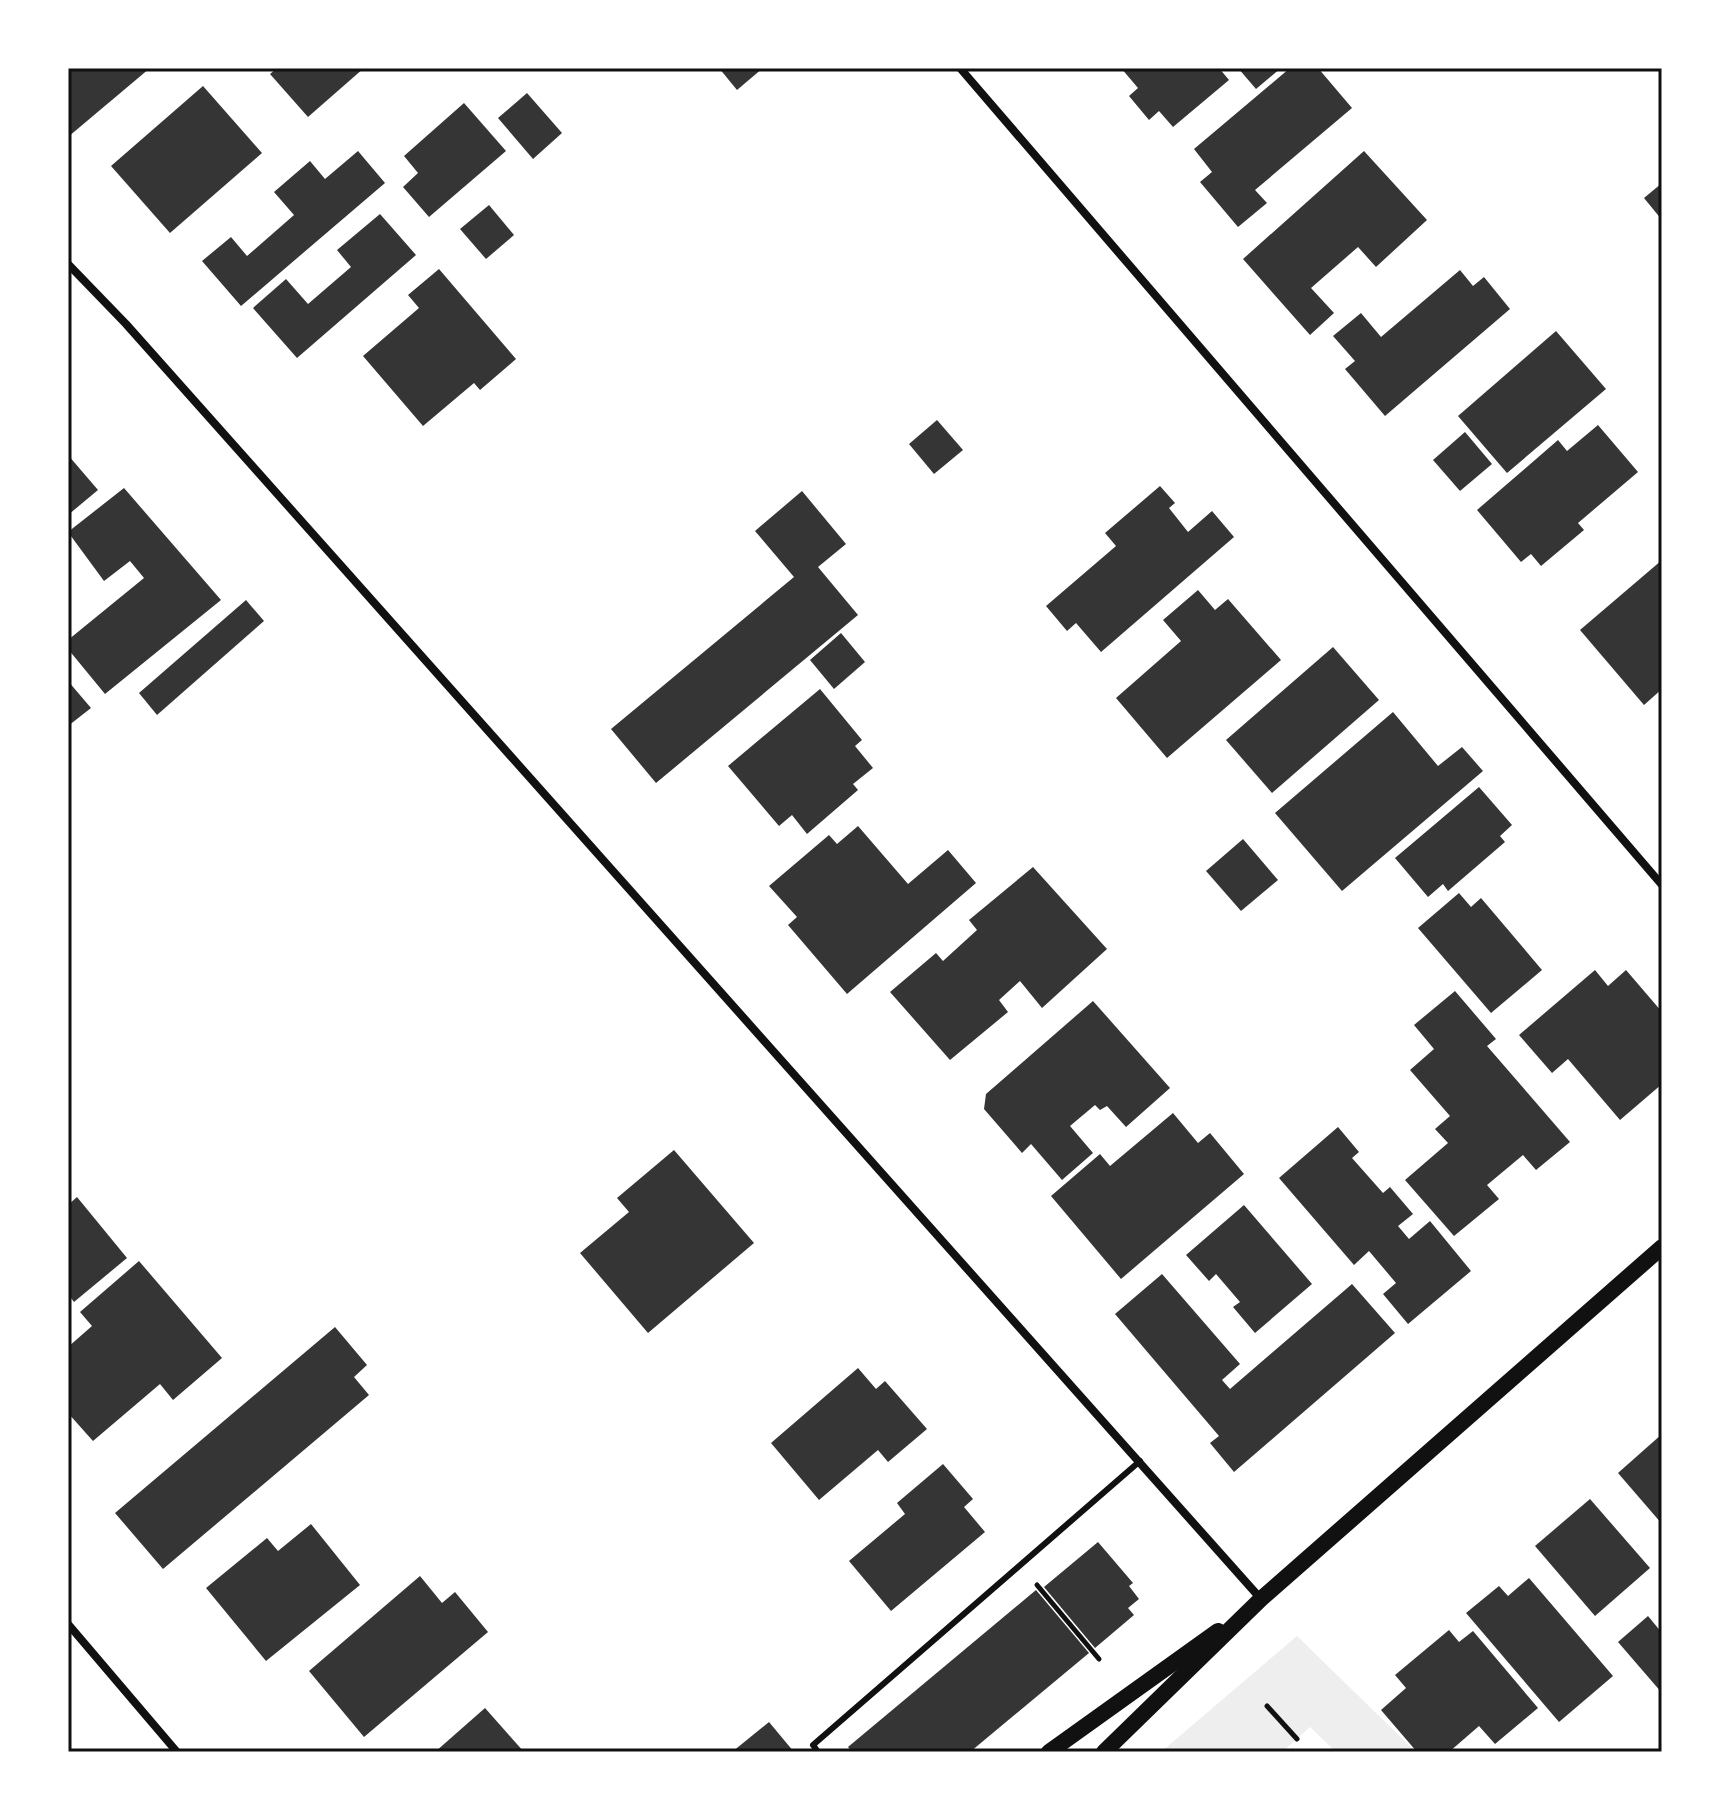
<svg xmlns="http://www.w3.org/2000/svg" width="1730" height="1820" font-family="'PT Sans',sans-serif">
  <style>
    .green { fill: #eee }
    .building { fill: #353535 }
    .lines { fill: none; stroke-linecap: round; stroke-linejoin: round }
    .path { stroke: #111; stroke-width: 5 }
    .service { stroke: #111; stroke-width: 6 }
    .minor { stroke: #111; stroke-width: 8 }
    .secondary { stroke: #111; stroke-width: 16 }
    .neatline { fill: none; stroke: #111; stroke-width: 3 }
  </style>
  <rect width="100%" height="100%" fill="#fff"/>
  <polygon class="green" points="1297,1636 1416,1752 1336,1752 1310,1727 1282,1752 1161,1752"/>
  <g class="building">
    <polygon points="68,68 150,68 68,137"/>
    <polygon points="277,68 364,68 308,117 270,74"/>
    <polygon points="719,68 763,68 737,90"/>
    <polygon points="1121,68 1219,68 1229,80 1173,127 1159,111 1149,120 1129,96 1138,88"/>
    <polygon points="1238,68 1281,68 1256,89"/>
    <polygon points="1290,68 1318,68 1352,108 1255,190 1267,203 1238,227 1200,182 1212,172 1194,149"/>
    <polygon points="203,86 262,153 170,233 111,166"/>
    <polygon points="527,93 562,133 533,159 498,118"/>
    <polygon points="464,103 506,151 429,217 403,187 418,173 404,156"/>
    <polygon points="358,151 385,183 241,306 202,261 231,237 247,256 294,215 274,192 310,161 325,179"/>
    <polygon points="1364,151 1427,220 1376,267 1358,247 1311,288 1334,313 1310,335 1243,259"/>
    <polygon points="1662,183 1662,220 1644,198"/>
    <polygon points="489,205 514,235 486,259 460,229"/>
    <polygon points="380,214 416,255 297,358 253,308 286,279 308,304 351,267 337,250"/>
    <polygon points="439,269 516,359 480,390 474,383 423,426 363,356 419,308 408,295"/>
    <polygon points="1460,270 1473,286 1484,277 1510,309 1385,416 1345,369 1355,361 1333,336 1361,313 1381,337"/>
    <polygon points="1556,331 1606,389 1507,473 1458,416"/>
    <polygon points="937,420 963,450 934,474 909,444"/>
    <polygon points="1598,425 1638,472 1578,523 1584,530 1541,566 1531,554 1521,562 1477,510 1558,440 1567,451"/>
    <polygon points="1465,432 1492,464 1460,491 1433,460"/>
    <polygon points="68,455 98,490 68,515"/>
    <polygon points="1160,486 1175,503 1169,508 1188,532 1212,511 1234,537 1101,652 1076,623 1067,631 1046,606 1116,546 1105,533"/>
    <polygon points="124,488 221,600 105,694 68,649 68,640 144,578 130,561 104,581 68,532"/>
    <polygon points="802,491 846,544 818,567 858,615 656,783 611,729 794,577 755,531"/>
    <polygon points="1662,560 1662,689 1644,705 1580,630"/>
    <polygon points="1198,590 1215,610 1228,599 1281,660 1167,758 1116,698 1181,641 1163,620"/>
    <polygon points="246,600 264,621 157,715 139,693"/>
    <polygon points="841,633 865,662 834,689 810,660"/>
    <polygon points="1333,647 1379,700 1272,793 1226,740"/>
    <polygon points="68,681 91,708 68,726"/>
    <polygon points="820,689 862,740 855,746 873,768 853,784 858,790 807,834 792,815 779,826 728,766"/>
    <polygon points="1393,712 1438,766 1462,747 1483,771 1342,891 1275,813"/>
    <polygon points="1479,787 1512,825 1500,836 1505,842 1448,891 1443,884 1428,897 1395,858"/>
    <polygon points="858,826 908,884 948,850 976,883 847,994 788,925 797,917 769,886 829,835 837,844"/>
    <polygon points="1243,839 1278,880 1241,911 1206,871"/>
    <polygon points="1033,867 1107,949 1042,1008 1020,981 999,1000 1008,1012 950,1060 890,992 936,953 943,961 977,930 969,920"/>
    <polygon points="1459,893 1471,907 1481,898 1542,970 1491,1013 1418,928"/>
    <polygon points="1595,970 1608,986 1626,970 1662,1012 1662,1084 1620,1120 1568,1059 1552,1073 1519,1035"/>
    <polygon points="1455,991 1496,1039 1487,1046 1570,1142 1536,1170 1523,1155 1487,1185 1499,1199 1454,1236 1405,1180 1448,1143 1435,1129 1450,1116 1410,1070 1434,1049 1414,1025"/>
    <polygon points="1093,1001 1170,1088 1126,1127 1107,1106 1100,1110 1095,1105 1070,1126 1093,1153 1062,1180 1031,1144 1022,1153 984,1109 986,1094"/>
    <polygon points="1173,1113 1198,1143 1210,1133 1244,1174 1121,1279 1051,1196 1100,1154 1110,1166"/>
    <polygon points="1338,1127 1359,1152 1352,1158 1383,1193 1390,1187 1413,1214 1398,1226 1409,1239 1430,1221 1471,1271 1408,1324 1383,1294 1396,1283 1369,1251 1354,1265 1279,1178"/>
    <polygon points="674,1150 754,1243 648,1333 580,1253 629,1212 617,1198"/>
    <polygon points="77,1197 127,1258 74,1302 68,1294 68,1205"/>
    <polygon points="1244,1205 1312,1284 1255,1333 1233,1307 1240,1302 1216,1274 1209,1281 1186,1255"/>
    <polygon points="139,1261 222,1358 173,1400 160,1384 93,1441 68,1413 68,1347 92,1326 80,1312"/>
    <polygon points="1162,1274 1240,1364 1222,1380 1230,1389 1352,1284 1395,1333 1234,1472 1210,1443 1219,1436 1115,1314"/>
    <polygon points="335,1327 367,1365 354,1377 369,1395 163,1569 115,1513"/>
    <polygon points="858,1368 876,1389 885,1381 927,1429 888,1462 878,1450 819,1500 771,1443"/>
    <polygon points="1662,1434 1662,1524 1618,1473"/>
    <polygon points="943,1464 973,1499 964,1507 985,1532 891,1611 849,1561 905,1514 897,1503"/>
    <polygon points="1590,1499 1650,1568 1595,1616 1535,1546"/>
    <polygon points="311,1524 360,1585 266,1661 206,1588 267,1538 278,1551"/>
    <polygon points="1098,1542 1133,1583 1129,1586 1139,1599 1128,1608 1134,1615 1095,1648 1044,1587"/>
    <polygon points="420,1576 442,1603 455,1592 488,1632 364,1737 309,1671"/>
    <polygon points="1529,1578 1613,1676 1559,1722 1466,1613 1499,1586 1508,1596"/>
    <polygon points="1036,1590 1089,1653 970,1752 852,1752 848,1747"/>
    <polygon points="1648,1616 1662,1633 1662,1693 1618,1642"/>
    <polygon points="1449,1630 1459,1642 1473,1631 1538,1708 1495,1744 1479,1726 1449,1752 1417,1752 1381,1710 1406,1688 1395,1675"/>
    <polygon points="485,1708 524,1752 435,1752"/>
    <polygon points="769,1722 794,1752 732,1752"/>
  </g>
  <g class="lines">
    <g class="path">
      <polyline points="1037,1585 1099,1659"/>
      <polyline points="1267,1706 1297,1739"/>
    </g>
    <polyline class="service" points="818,1752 813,1745 1140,1461"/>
    <g class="minor">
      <polyline points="960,68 1662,885"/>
      <polyline points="68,264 126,324 1261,1599"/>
      <polyline points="68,1624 177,1752"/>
    </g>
    <g class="secondary">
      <polyline points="1049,1752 1218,1631"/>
      <polyline points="1104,1752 1261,1599 1662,1247"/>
    </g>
  </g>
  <rect width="1730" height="1820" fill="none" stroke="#ffffff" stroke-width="140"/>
  <rect x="70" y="70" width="1590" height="1680" class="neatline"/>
</svg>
